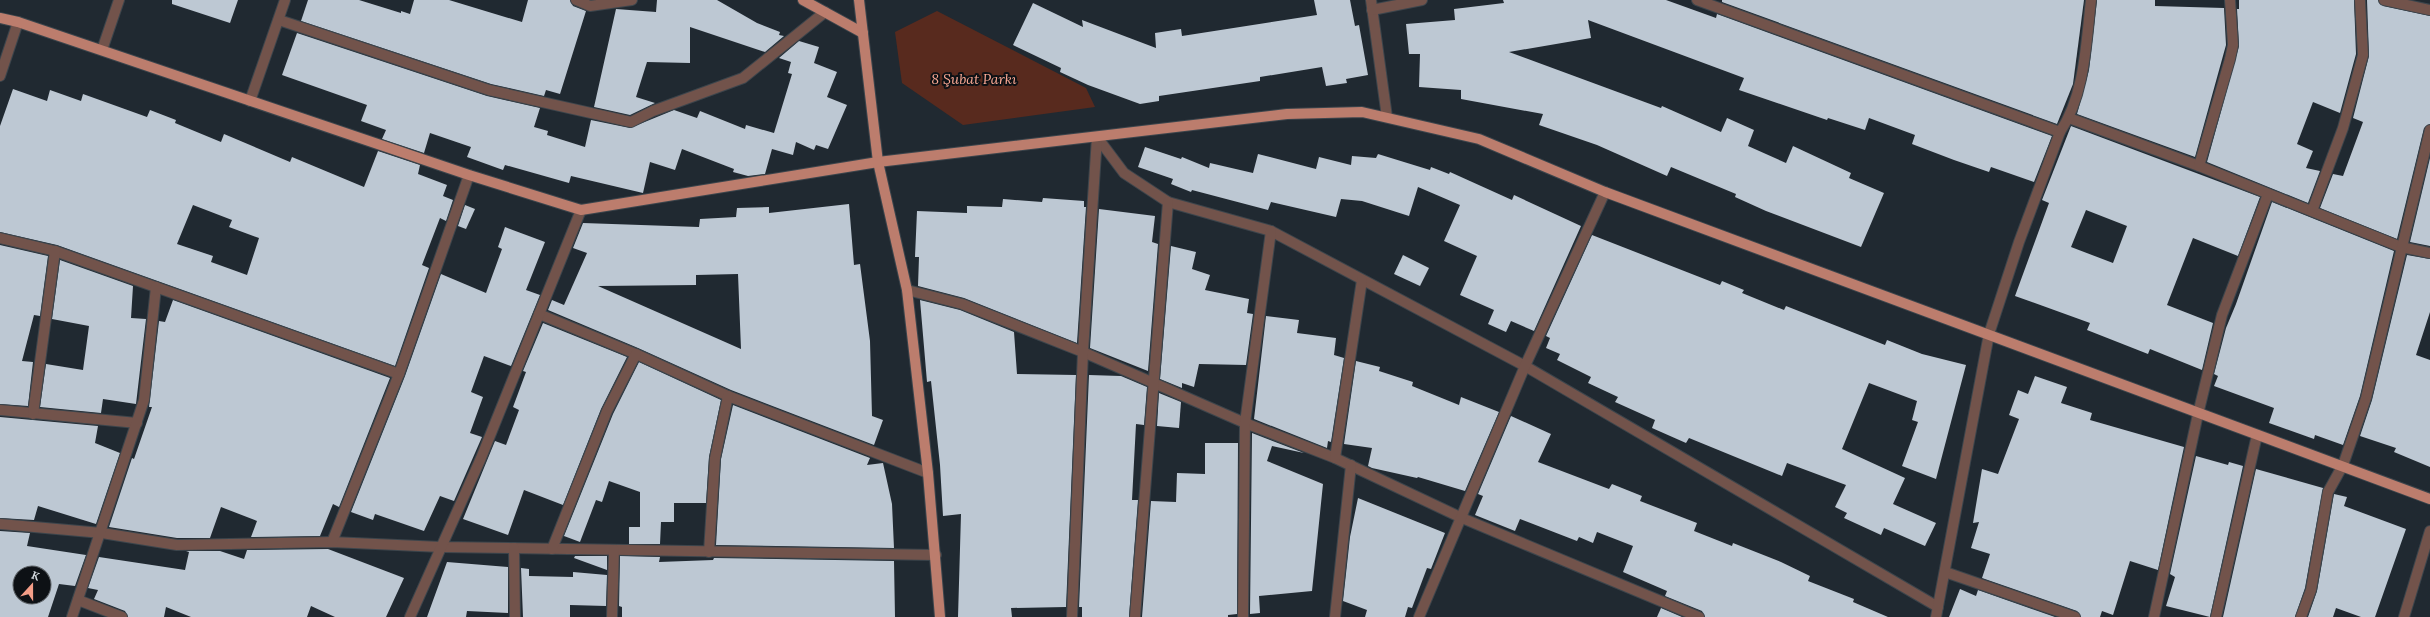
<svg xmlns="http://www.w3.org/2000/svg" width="2430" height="617" font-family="Lora,serif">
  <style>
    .green { fill: #582a1e }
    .building { fill: #bdc8d3; fill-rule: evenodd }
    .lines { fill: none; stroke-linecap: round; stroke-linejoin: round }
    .minor-casing { stroke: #3c454c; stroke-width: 12 }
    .major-casing { stroke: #3c454c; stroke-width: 12 }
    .minor { stroke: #72534b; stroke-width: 10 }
    .major { stroke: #bc7d6d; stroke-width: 10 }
    .labels { text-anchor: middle; stroke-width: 4; stroke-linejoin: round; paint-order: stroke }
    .park-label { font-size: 14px; font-style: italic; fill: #fba994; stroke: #0d1115 }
  </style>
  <rect width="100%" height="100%" fill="#202931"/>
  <polygon class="green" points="937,11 1086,88 1095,107 963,125 902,83 895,32"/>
  <g class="building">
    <polygon points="172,0 238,0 230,23 172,4"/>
    <polygon points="308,0 359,0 401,13 401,11 410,14 414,0 449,0 522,22 528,0 570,0 573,6 586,11 560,94 546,90 544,96 491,84 301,21"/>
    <polygon points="657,0 717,0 757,23 780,32 779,35 784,36 765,52 690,27 690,63 647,62 636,97 655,103 630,115 594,107 616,9 656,12"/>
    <polygon points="1314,0 1350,0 1355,26 1359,25 1368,75 1346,79 1347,83 1326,86 1322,67 1260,77 1260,81 1159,96 1159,101 1140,104 1088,85 1060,72 1061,68 1013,45 1033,3 1083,27 1082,20 1156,48 1155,33 1181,29 1182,36 1317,15"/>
    <polygon points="1503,0 1666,0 1716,18 1717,14 2052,136 2034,182 1991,167 1989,172 1954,160 1912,144 1915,135 1869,118 1865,130 1828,118 1827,120 1739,90 1744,78 1588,20 1591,38 1509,52 1661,108 1662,106 1721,132 1727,118 1754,130 1748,146 1786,163 1793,146 1851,173 1849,178 1884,193 1861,247 1766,211 1735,197 1736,194 1671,167 1667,176 1597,145 1539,125 1543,114 1461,99 1461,90 1419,87 1420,54 1409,54 1406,24 1455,20 1454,9 1504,3"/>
    <polygon points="1722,0 2084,0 2073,84 2057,124 1722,2"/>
    <polygon points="2097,0 2155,0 2155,6 2224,8 2226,45 2195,157 2077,114 2089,70"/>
    <polygon points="2239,0 2354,0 2356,54 2340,113 2313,102 2297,144 2313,151 2306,168 2320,171 2308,203 2207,162 2239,46 2237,9 2239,9"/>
    <polygon points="2367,0 2378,0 2383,6 2430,16 2430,124 2424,128 2397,239 2320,208 2333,174 2343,176 2363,122 2353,118 2369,56"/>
    <polygon points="297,33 487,96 540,108 534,127 548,131 547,135 585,147 591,120 630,128 674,110 697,118 700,111 745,129 746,125 774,133 792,74 788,73 791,62 779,58 799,41 819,47 814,63 837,72 827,97 847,105 828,149 816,145 814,150 796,142 793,155 772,149 765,174 748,176 733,172 734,169 682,149 675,170 650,162 643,193 571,176 569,183 505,165 503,170 467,157 471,147 430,133 424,153 382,139 386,130 361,121 367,105 282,75"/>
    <path d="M13 89 47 101 50 90 81 101 83 94 147 117 150 110 176 120 175 123 221 142 224 134 290 162 292 157 364 187 378 151 420 165 418 174 447 185 443 196 453 200 446 221 440 218 422 265 429 268 395 366 57 245 0 232V126ZM193 205 232 220 229 227 259 238 247 275 211 262 213 256 177 244Z"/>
    <path d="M2071 126 2260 197 2238 256 2193 238 2167 305 2213 323 2202 370 2150 349 2148 354 2087 330 2090 323 2015 296 2049 203 2042 200ZM2086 210 2127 226 2113 263 2071 247Z"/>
    <polygon points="1145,147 1181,159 1182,157 1209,168 1210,163 1253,173 1258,154 1316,169 1319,157 1351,165 1352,156 1376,158 1378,154 1430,170 1431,167 1449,174 1450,172 1512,200 1514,195 1581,226 1534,331 1511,321 1506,332 1488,324 1494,310 1460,295 1477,256 1444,241 1460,205 1418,187 1409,216 1362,201 1341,199 1336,217 1271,202 1268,210 1192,190 1191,192 1171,184 1173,179 1138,167"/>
    <polygon points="2430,158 2430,246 2410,242"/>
    <polygon points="1043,198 1084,201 1084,207 1086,207 1077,343 964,298 918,286 919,257 915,257 917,211 967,213 967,206 1002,207 1003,199 1042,202"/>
    <polygon points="2272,202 2394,251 2360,396 2343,445 2315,435 2314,439 2269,423 2274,408 2214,386 2218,376 2214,374 2226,328 2236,304"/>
    <path d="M849 204 854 265 860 264 870 341 872 416 883 420 874 445 731 390 638 348 548 310 552 300 564 305 587 253 573 248 583 223 699 227 700 219 736 217 737 208 769 207V213ZM738 274 741 349 598 286 696 285V275Z"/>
    <polygon points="465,205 475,209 466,229 458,226"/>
    <polygon points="1099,209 1155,216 1152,242 1158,244 1148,371 1090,348"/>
    <polygon points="505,227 545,242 526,290 540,295 511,366 484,356 471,392 483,397 470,433 482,437 454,501 440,496 424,531 375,514 373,520 351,512 405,376 441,274 486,293 502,249 498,247"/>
    <polygon points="1592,235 1720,285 1722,281 1744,290 1742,293 1784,310 1786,306 1885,345 1887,340 1922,354 1966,365 1936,479 1902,466 1918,422 1912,420 1917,401 1869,383 1842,449 1905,478 1893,504 1936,523 1925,546 1884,528 1881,535 1844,518 1847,513 1835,507 1846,485 1787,463 1782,476 1689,438 1686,443 1652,428 1655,420 1615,402 1618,397 1588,383 1591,377 1557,360 1560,354 1546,348 1550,338 1546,336"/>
    <polygon points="0,245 48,256 40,316 34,315 22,361 33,362 28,406 0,404"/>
    <polygon points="1171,246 1196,252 1192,269 1210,275 1205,290 1249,299 1247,313 1253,314 1246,365 1199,364 1194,387 1182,383 1182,388 1160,379"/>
    <polygon points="1403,255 1429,268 1420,286 1394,274"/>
    <polygon points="2407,255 2430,259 2430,312 2416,355 2430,360 2430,467 2394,452 2396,448 2360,436 2372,400"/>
    <polygon points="60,260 133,286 131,318 146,319 136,404 103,399 101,413 40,407 46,364 83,370 89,326 52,319"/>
    <polygon points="173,300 390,378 339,507 333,504 320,536 251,537 257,521 221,507 210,538 177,538 109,527 132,458 134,459 152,407 149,407 159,321 165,322"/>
    <polygon points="920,300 960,310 1014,332 1017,374 1076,375 1066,607 1011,608 1012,617 958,617 961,514 943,516 940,465 931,381 927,382"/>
    <polygon points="1266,316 1299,320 1297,333 1336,338 1334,355 1344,358 1331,442 1328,441 1327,448 1254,419"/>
    <polygon points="543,323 627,357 601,409 563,505 524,490 508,535 463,519 495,441 506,445 519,410 513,407 526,372 523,371"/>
    <polygon points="1356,361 1380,367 1379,371 1413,382 1412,386 1459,405 1461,397 1499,412 1465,491 1418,477 1417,478 1372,468 1368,466 1372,448 1344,444"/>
    <polygon points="639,362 721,400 709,457 706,503 674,503 674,522 661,522 660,544 629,544 629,527 640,527 640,492 609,481 602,502 596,500 580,542 564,536 613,414"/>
    <polygon points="1089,375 1121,376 1147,387 1144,425 1136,424 1132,500 1138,500 1129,617 1082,617 1082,607 1079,607"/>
    <polygon points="2035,376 2067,387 2061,403 2092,413 2090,420 2184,447 2158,570 2130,561 2113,615 2102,611 2100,617 2081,617 2077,611 1982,578 1990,554 1971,548 1979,522 1973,523 1982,469 1998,474 2019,419 2009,415 2018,390 2028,394"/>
    <polygon points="1159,393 1181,402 1179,428 1157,426"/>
    <polygon points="733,405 870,458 867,465 883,463 892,504 894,548 716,545 721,459"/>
    <polygon points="1511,416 1551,434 1538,462 1609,489 1612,484 1642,496 1640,501 1697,523 1694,531 1732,546 1733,543 1781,562 1810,576 1808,581 1854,599 1853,602 1888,617 1705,617 1702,611 1665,596 1667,591 1623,572 1633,546 1597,532 1593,543 1579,537 1577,541 1520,519 1515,531 1475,515 1483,496 1478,494"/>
    <polygon points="0,417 98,426 95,443 120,453 96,524 38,506 34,520 0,518"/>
    <polygon points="1252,433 1304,453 1272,446 1267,461 1323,484 1312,591 1259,596 1260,613 1250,614"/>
    <polygon points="1205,443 1238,443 1237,614 1228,615 1228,617 1142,617 1151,501 1176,502 1177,473 1205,474"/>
    <polygon points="2196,456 2228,465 2229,462 2243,466 2210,617 2166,606 2175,577 2170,574"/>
    <polygon points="2256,469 2323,488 2305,588 2295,617 2223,617"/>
    <polygon points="2334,494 2347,497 2344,506 2406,529 2375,617 2361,617 2336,608 2333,617 2308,617 2317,591"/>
    <polygon points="1358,498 1445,533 1431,569 1427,568 1412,608 1408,607 1405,617 1365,617 1367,610 1343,601 1350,537"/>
    <path d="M0 531 30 533 27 546 86 555 75 586 59 584 48 617H0ZM20 573H44V597H20Z"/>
    <polygon points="328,549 404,578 386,617 335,617 311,606 307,617 191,617 166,607 164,617 128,617 125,611 94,599 98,590 88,588 99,557 185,570 189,552 186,551 220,551 244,559 247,550"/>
    <polygon points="575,556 607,556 607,570 574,558"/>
    <polygon points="620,556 660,557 659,562 713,560 714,558 894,561 895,617 622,617 622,607 619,606"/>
    <polygon points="447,562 508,567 508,613 467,611 466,617 427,617"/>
    <polygon points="521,568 529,569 529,576 573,577 573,572 607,575 606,606 570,605 570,617 523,617"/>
    <polygon points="1960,589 1976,596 1978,590 2055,617 1949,617"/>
    <polygon points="1661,608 1682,617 1657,617"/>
  </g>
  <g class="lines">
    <defs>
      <g id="minor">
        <polyline points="576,0 590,6 632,0"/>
        <polyline points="1371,0 1387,117"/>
        <polyline points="1697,0 2060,132"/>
        <polyline points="2384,0 2430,10"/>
        <polyline points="1372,10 1422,0"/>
        <polyline points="279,20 489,90 631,122 653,111 743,78 825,12"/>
        <polyline points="102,50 119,0"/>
        <polyline points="0,76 18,22"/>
        <polyline points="250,101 285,0"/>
        <polyline points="2069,118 2199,166 2401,247 2430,253"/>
        <polyline points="1097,137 1124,173 1168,202 1271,231 1525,366 1938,607"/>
        <polyline points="2199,166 2230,59 2233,45 2230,0"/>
        <polyline points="2312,211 2343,128 2363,55 2360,0"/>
        <polyline points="0,238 55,251 399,374"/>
        <polyline points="907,290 962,304 1083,352 1245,423 1335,458 1462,518 1699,617"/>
        <polyline points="539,314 636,354 728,396 928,473"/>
        <polyline points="0,410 137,423"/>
        <polyline points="33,414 55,251"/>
        <polyline points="1335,458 1362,280"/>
        <polyline points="0,524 102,533 177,545 332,542 441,547 936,555"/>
        <polyline points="332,542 399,374 469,175"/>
        <polyline points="514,548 515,617"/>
        <polyline points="552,549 607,411 636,354"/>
        <polyline points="709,552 715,458 728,396"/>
        <polyline points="1945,572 2075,617"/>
        <polyline points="78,600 122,617"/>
        <polyline points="72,617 144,400 156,287"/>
        <polyline points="410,617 481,458 581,210"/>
        <polyline points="612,617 614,550"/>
        <polyline points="1072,617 1083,352 1097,137"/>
        <polyline points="1135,617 1168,202"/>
        <polyline points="1243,617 1245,423 1271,231"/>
        <polyline points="1335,617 1351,465"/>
        <polyline points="1419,617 1525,366 1605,192"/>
        <path d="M1936 617 1989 334 2019 242 2060 132C2085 95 2086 43 2091 0"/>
        <polyline points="2154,617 2198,414 2222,315 2268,194"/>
        <polyline points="2216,617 2257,435"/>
        <polyline points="2301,617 2311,590 2328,492 2343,465 2366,398 2430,130"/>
        <polyline points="2404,617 2430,531"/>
      </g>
      <g id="major">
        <polyline points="803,0 863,33"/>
        <polyline points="859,0 878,162 907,290 928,473 940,617"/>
        <polyline points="0,18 18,22 469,175 581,210 878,162 1287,114 1362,112 1479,139 1605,192 2430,499"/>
      </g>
    </defs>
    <use href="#minor" class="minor-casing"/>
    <use href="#major" class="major-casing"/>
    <use href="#minor" class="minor"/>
    <use href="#major" class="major"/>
  </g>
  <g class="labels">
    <g class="park-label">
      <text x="974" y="84">8 Şubat Parkı</text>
    </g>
  </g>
  <g transform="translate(32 585) rotate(21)"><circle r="19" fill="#0d1115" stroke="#5b6064"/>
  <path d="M0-3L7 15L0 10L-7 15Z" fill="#f49e88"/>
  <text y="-6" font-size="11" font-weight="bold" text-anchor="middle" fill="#d0d6db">K</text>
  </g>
</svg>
